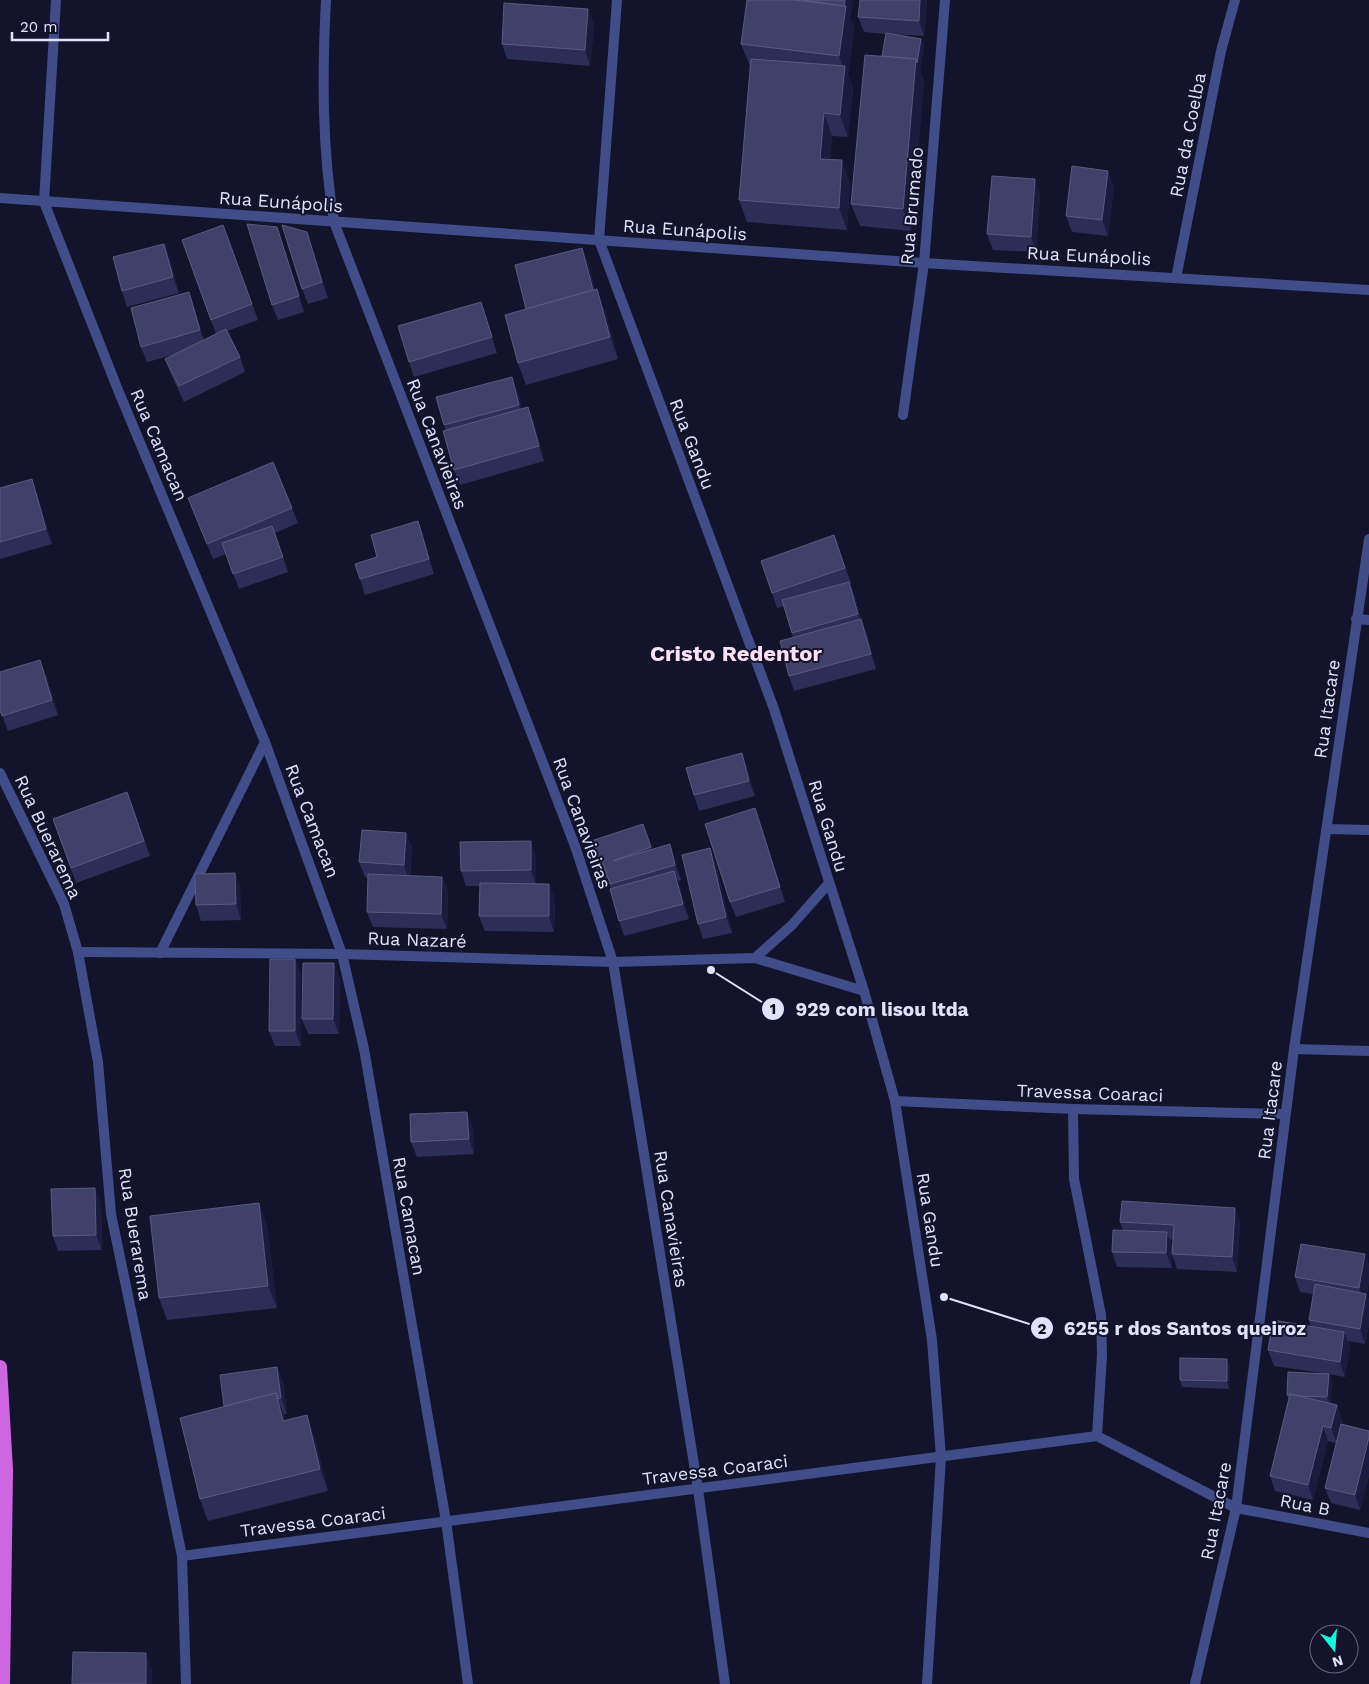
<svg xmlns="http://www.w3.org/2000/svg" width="1369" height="1684" font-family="'Work Sans',sans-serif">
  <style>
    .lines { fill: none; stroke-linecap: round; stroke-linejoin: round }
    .minor { stroke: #404d89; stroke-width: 10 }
    .trunk { stroke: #cf66e1; stroke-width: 14 }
    .wall { fill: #2d2e58; fill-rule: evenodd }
    .shaded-wall { fill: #1b1b3f }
    .building { fill: #40416a; stroke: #595a81 }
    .labels { text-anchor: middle; stroke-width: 4; stroke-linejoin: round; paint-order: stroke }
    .street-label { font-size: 18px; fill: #dfe2fe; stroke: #13142c }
    .district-label { font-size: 22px; font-weight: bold; fill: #fee1f9; stroke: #13142c }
    .leader { fill: none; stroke: #dfe2fe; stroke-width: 2 }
    .callout-dot { fill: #dfe2fe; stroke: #13142c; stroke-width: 2 }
    .mark-label { font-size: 15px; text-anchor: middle; font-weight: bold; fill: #111 }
    .callout-label { font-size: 19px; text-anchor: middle; font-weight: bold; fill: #dfe2fe; stroke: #13142c; stroke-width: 4; stroke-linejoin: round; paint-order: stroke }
  </style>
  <rect width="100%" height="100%" fill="#13142c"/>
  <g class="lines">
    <g class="minor">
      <polyline points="56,0 44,202 118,390 265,742 342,954 364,1049 446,1521 468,1684"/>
      <path d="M326 0C322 75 322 148 334 222L575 846 613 962 698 1489 725 1684"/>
      <polyline points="617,0 599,240 774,709 864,991 895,1101 932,1340 941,1457 927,1684"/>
      <polyline points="0,198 924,263 1369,290"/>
      <polyline points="1176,278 1221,51 1235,0"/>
      <polyline points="903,415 924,263 945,0"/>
      <polyline points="1356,619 1369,620"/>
      <polyline points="0,773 64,904 78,952 98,1062 111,1214 182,1556 186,1684"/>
      <polyline points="1327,829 1369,830"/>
      <polyline points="78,952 342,954 613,962 755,958 864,991"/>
      <polyline points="160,953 265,742"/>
      <polyline points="755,958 792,925 829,883"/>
      <polyline points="1294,1049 1369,1051"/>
      <polyline points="895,1101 1073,1109 1285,1114"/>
      <polyline points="1073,1109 1074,1179 1101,1315 1102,1355 1097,1436"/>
      <polyline points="182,1556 1097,1436 1236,1508 1369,1533"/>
      <polyline points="1195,1684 1236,1508 1294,1049 1369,539"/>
    </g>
    <polyline class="trunk" points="0,1367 6,1470 3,1684"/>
  </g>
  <g class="wall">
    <polygon points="747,0 852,0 853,2 850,18 854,28 848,75 853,88 848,137 832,136 830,159 850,182 847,230 747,222 739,200 750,66 741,44"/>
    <polygon points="860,0 926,0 927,1 924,36 888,34 921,39 924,46 920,71 924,81 911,231 860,226 851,204 882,56 886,34 864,32 858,17"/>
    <polygon points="594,24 590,66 507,59 502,44"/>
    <polygon points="1114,186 1108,236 1072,232 1066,216"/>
    <polygon points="1040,194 1036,252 993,250 987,234"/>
    <polygon points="223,225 258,320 227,331 240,357 245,372 184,402 171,374 165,359 173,355 147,362 141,347 189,292 194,307 204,340 216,334 182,240"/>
    <polygon points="282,243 304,312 278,320 272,305"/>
    <polygon points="312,247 328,298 308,304 302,289"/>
    <polygon points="582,248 588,263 595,290 605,311 618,359 526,385 518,363 526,309"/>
    <polygon points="170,259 179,293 127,307 122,291"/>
    <polygon points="481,302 497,353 414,377 409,362"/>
    <polygon points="518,393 522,409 528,407 534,422 544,461 460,485 454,470 446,430 444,425"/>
    <polygon points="0,488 37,494 52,544 0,559"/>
    <polygon points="188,498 292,508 298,523 275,533 288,572 239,589 226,554 213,559"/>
    <polygon points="418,521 423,536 434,574 365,595 360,579 377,557"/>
    <polygon points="834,535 851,583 850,584 855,597 861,619 867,634 876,669 794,691 789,676 793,637 784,606 777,608 761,561"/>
    <polygon points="46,675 58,715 8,731 0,710"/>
    <polygon points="747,768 755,796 699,811 694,795"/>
    <polygon points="127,792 150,856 76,883 53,819"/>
    <polygon points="643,824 652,849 675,859 681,880 678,881 689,919 624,936 619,921 611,889 608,878 601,881 595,866"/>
    <polygon points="761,824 785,902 736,917 730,902"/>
    <polygon points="406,833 412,848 410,876 442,877 448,892 447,929 373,927 367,912 368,878 365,877 359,862"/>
    <polygon points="710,848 716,864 732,933 703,939 698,924"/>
    <polygon points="536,856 536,883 555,899 554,932 485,931 479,916 480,886 466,886 461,871"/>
    <polygon points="235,873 240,888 241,920 201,921 196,905"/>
    <polygon points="295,959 301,975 301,1046 275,1046 269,1031"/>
    <polygon points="340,978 339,1034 308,1034 302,1019"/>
    <polygon points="473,1127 474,1154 417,1157 411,1142"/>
    <polygon points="101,1203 102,1250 58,1251 53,1236"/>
    <polygon points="259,1203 267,1226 277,1308 167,1320 159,1298"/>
    <path d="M1235 1208 1240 1223 1237 1272 1177 1269 1172 1254V1268L1117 1267 1112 1252 1123 1231 1120 1222ZM1169 1239 1173 1240 1172 1247Z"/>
    <polygon points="1365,1254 1369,1265 1369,1280 1367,1294 1369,1301 1369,1324 1365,1344 1348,1341 1350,1347 1345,1377 1329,1374 1332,1381 1330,1403 1337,1405 1342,1420 1341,1424 1369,1431 1369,1475 1360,1510 1331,1503 1325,1488 1336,1443 1328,1441 1313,1500 1275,1491 1270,1476 1289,1399 1287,1395 1322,1373 1274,1366 1268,1350 1311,1327 1309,1320 1313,1294 1300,1292 1295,1277"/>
    <polygon points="1227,1359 1230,1367 1229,1389 1182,1387 1180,1380"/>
    <polygon points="277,1367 283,1382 287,1414 284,1414 285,1420 315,1438 328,1491 208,1521 200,1499 224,1406"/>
  </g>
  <g class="shaded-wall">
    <polygon points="845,0 852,0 853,2 850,18 854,28 848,75 853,88 848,137 840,115 844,69 839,56"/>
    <polygon points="920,0 926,0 927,1 924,36 919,21"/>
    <polygon points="588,9 594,24 590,66 585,50"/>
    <polygon points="921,39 924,46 920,71 924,81 911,231 903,209 916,59"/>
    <polygon points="824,113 832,136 828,181 820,159"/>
    <polygon points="842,160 850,182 847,230 839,208"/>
    <polygon points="1108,171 1114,186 1108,236 1102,220"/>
    <polygon points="1035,179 1040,194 1036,252 1031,237"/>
    <polygon points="307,232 312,247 328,298 322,282"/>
    <polygon points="164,244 170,259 179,293 173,277"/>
    <polygon points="582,248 588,263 599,308 594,293"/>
    <polygon points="597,289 605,311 618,359 610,337"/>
    <polygon points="189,292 194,307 206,346 200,330"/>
    <polygon points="481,302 487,318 497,353 492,337"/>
    <polygon points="512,377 518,393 525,420 519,405"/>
    <polygon points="528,407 534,422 544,461 539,446"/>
    <polygon points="32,479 37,494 52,544 46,529"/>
    <polygon points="418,521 423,536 434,574 429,559"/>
    <polygon points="849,582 855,597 864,630 858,614"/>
    <polygon points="861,619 867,634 876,669 871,654"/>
    <polygon points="40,660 46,675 58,715 52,700"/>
    <polygon points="742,753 747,768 755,796 749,781"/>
    <polygon points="755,808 761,824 785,902 780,887"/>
    <polygon points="406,833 412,848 409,880 404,865"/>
    <polygon points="531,841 536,856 536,885 531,870"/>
    <polygon points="670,844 675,859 681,880 675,865"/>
    <polygon points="710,848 716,864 732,933 726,917"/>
    <polygon points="674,871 680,886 689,919 683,904"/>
    <polygon points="235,873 240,888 241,920 236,904"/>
    <polygon points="442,877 448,892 447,929 441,914"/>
    <polygon points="549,884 555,899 554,932 549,916"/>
    <polygon points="295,959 301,975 301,1046 295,1031"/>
    <polygon points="334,963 340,978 339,1034 333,1019"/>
    <polygon points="467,1112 473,1127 474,1154 469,1139"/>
    <polygon points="95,1188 101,1203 102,1250 96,1235"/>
    <polygon points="259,1203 267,1226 277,1308 268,1286"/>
    <polygon points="1235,1208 1240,1223 1237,1272 1232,1257"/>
    <polygon points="1167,1232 1172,1247 1172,1268 1166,1253"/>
    <polygon points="1365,1254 1369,1265 1369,1280 1367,1294 1369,1301 1369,1324 1365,1344 1360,1329 1365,1303 1359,1288"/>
    <polygon points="1344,1332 1350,1347 1345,1377 1340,1362"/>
    <polygon points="1227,1359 1230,1367 1229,1389 1227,1381"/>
    <polygon points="277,1367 283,1382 287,1414 281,1398"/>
    <polygon points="1329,1374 1332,1381 1330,1405 1327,1397"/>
    <polygon points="276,1393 284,1416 291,1443 283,1421"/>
    <polygon points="1337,1405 1342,1420 1337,1443 1331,1428"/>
    <polygon points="307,1415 315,1438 328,1491 320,1469"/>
    <polygon points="1323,1426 1328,1441 1313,1500 1308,1485"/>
    <polygon points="1369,1437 1369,1475 1360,1510 1355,1495"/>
    <polygon points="146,1653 152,1669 152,1684 146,1684"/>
  </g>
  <g class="building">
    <polygon points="747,0 794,0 846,6 839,56 741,44"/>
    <polygon points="802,0 845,0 844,6"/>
    <polygon points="860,0 920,0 919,21 858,17"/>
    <polygon points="504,3 588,9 585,50 502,44"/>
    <polygon points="886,33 921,39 917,63 916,59 882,56"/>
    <polygon points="865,55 916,59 903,209 851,204"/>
    <polygon points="751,59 845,66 840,115 824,113 820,159 842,160 839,208 739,200"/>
    <polygon points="1072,166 1108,171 1102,220 1066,216"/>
    <polygon points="992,176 1035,179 1031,237 987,234"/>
    <polygon points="247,224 277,227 299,296 272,305"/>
    <polygon points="223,225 252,304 211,320 182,240"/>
    <polygon points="282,225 307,232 322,282 302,289"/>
    <polygon points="164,244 173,277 122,291 113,257"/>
    <polygon points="582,248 593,290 526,309 515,265"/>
    <polygon points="597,289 610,337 518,363 505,315"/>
    <polygon points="189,292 200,330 141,347 131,308"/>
    <polygon points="481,302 492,337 409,362 398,326"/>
    <polygon points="226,329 240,357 179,386 165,359"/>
    <polygon points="512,377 519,405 444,425 436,397"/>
    <polygon points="528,407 539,446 454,470 443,431"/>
    <polygon points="273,462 292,508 207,544 188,498"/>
    <polygon points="32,479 46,529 0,542 0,488"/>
    <polygon points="418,521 429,559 360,579 355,564 377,557 371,535"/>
    <polygon points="272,526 283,557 233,574 222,543"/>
    <polygon points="834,535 845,568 772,593 761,561"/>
    <polygon points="849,582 858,614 792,633 782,600"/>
    <polygon points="861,619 871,654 789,676 780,641"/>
    <polygon points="40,660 52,700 2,716 0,710 0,672"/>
    <polygon points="742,753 749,781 694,795 686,768"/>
    <polygon points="127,792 144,841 71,868 53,819"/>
    <polygon points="755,808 780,887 730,902 705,824"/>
    <polygon points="643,824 651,847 613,861 670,844 675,865 610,884 603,863 595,866 588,842"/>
    <polygon points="362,830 406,833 404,865 359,862"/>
    <polygon points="531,841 531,870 461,871 460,842"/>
    <polygon points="710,848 726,917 698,924 682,855"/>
    <polygon points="674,871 683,904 619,921 610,889"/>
    <polygon points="235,873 236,904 196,905 195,874"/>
    <polygon points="368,874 442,877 441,914 367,912"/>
    <polygon points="480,883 549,884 549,916 479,916"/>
    <polygon points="270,959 295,959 295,1031 269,1031"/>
    <polygon points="303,963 334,963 333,1019 302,1019"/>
    <polygon points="467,1112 469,1139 411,1142 410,1114"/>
    <polygon points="95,1188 96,1235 53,1236 51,1189"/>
    <polygon points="1122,1201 1235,1208 1232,1257 1172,1254 1174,1225 1120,1222"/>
    <polygon points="259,1203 268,1286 159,1298 150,1216"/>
    <polygon points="1113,1230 1167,1232 1166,1253 1112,1252"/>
    <polygon points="1301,1244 1365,1254 1359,1288 1295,1277"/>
    <polygon points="1315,1284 1366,1294 1360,1329 1309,1320"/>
    <polygon points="1273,1320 1344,1332 1340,1362 1268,1350"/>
    <polygon points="1180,1358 1227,1359 1227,1381 1180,1380"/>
    <polygon points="277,1367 281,1398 278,1399 276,1393 224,1406 220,1375"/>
    <polygon points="1288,1372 1329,1374 1327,1397 1298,1396 1290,1394 1290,1395 1287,1395"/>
    <polygon points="276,1393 283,1421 307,1415 320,1469 200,1499 180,1418"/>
    <polygon points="1290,1394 1337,1405 1331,1428 1323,1426 1308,1485 1270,1476"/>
    <polygon points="1341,1424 1369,1431 1369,1437 1355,1495 1325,1488"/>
    <polygon points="73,1652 146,1653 146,1684 72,1684"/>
  </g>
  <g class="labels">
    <g class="street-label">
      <text transform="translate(1188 135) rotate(-79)" y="6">Rua da Coelba</text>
      <text transform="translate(281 202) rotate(4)" y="6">Rua Eunápolis</text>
      <text transform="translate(912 206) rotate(-85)" y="6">Rua Brumado</text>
      <text transform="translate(685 230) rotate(4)" y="6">Rua Eunápolis</text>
      <text transform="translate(1089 256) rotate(3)" y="6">Rua Eunápolis</text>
      <text transform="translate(437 444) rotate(69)" y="6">Rua Canavieiras</text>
      <text transform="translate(692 444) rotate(69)" y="6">Rua Gandu</text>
      <text transform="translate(159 445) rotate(67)" y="6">Rua Camacan</text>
      <text transform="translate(1327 709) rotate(-82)" y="6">Rua Itacare</text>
      <text transform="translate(312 821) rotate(69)" y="6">Rua Camacan</text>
      <text transform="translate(582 823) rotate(70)" y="6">Rua Canavieiras</text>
      <text transform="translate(828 826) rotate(73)" y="6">Rua Gandu</text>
      <text transform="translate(48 837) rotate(65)" y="6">Rua Buerarema</text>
      <text transform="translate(417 940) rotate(2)" y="6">Rua Nazaré</text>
      <text transform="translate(1090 1093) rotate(2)" y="6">Travessa Coaraci</text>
      <text transform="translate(1270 1110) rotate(-83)" y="6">Rua Itacare</text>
      <text transform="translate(409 1216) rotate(80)" y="6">Rua Camacan</text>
      <text transform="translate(671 1219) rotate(81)" y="6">Rua Canavieiras</text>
      <text transform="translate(930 1220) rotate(81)" y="6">Rua Gandu</text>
      <text transform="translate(135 1234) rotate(81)" y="6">Rua Buerarema</text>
      <text transform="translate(715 1470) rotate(-7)" y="6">Travessa Coaraci</text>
      <text transform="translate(1305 1505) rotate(11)" y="6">Rua B</text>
      <text transform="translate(1216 1511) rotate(-79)" y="6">Rua Itacare</text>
      <text transform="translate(313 1522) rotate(-7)" y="6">Travessa Coaraci</text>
    </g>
    <g class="district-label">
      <text x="736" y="661">Cristo Redentor</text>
    </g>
  </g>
  <path class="leader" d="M711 970L773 1009M944 1297L1042 1328"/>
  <g class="callout-dot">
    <circle cx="711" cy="970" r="5"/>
    <circle cx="944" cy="1297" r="5"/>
    <circle cx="773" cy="1009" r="12"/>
    <circle cx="1042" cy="1328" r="12"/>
  </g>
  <g class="mark-label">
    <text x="773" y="1014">1</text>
    <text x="1042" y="1334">2</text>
  </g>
  <g class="callout-label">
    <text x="882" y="1016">929 com lisou ltda</text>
    <text x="1185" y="1335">6255 r dos Santos queiroz</text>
  </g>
  <g transform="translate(1334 1649) rotate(163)"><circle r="24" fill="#13142c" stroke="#656680"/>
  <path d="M0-4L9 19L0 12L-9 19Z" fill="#14f5db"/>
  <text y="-8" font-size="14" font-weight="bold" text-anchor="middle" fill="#dfe2fe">N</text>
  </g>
  <path d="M12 32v8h96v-8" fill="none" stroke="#dfe2fe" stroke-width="2.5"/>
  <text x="20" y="32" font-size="15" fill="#dfe2fe" stroke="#13142c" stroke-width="4" paint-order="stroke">20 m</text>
</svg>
